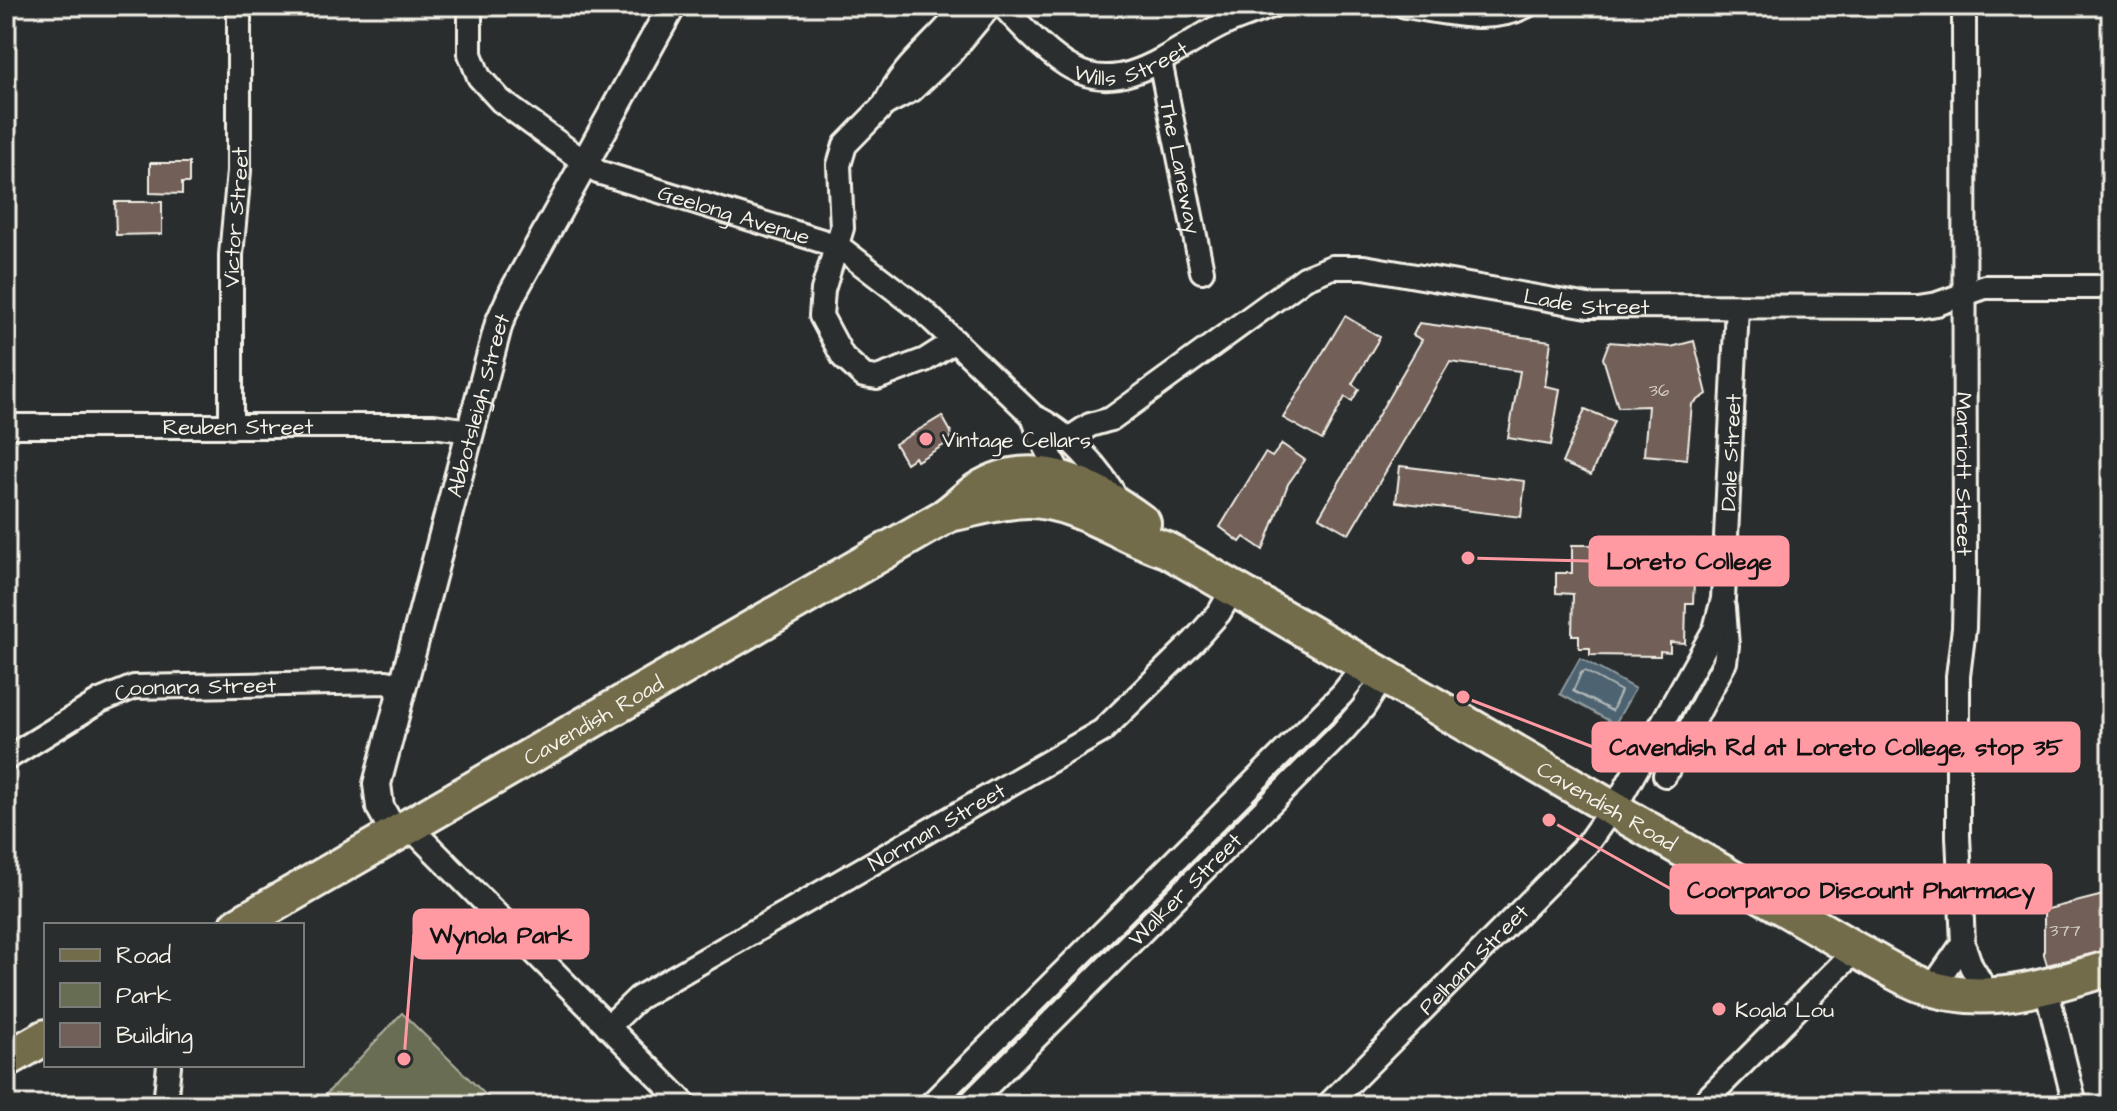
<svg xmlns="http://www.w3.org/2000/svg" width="2117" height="1111" font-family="'Architects Daughter',sans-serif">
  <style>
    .green { fill: #676d52; stroke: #aeaf9d; stroke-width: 2 }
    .water { fill: #4d6471; stroke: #909ca1; stroke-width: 2 }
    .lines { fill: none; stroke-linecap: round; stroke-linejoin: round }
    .shore { stroke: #b1b9b8; stroke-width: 2 }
    .building { fill: #715f59; stroke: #f4f1e8; stroke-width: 2 }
    .minor-casing { stroke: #f4f1e8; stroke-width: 28 }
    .tertiary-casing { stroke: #f4f1e8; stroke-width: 32 }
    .primary-casing { stroke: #f4f1e8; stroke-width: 40 }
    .minor { stroke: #2a2d2e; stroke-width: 22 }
    .tertiary { stroke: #2a2d2e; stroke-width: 26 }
    .primary { stroke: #736c4b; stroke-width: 34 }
    .poi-dot { fill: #ff9aa2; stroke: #2a2d2e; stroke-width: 3 }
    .labels { text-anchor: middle; stroke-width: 6; stroke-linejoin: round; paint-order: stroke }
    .number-label { font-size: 18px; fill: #d3ccc4 }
    .street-label { font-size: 22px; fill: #f4f1e8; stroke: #2a2d2e }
    .poi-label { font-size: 22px; fill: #f4f1e8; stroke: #2a2d2e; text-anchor: start }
    .leader { fill: none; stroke: #ff9aa2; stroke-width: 3 }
    .callout-dot { fill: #ff9aa2; stroke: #2a2d2e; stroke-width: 3 }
    .callout { fill: #ff9aa2; stroke: #ff9aa2; stroke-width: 3 }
    .callout-label { font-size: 24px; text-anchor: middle; font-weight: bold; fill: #111 }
  </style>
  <rect width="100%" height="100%" fill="#2a2d2e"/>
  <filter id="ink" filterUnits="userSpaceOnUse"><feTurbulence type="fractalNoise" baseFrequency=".0125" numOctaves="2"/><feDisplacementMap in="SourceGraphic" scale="16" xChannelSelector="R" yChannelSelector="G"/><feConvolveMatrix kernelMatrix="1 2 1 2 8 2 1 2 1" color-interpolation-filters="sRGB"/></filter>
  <g filter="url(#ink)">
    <polygon class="green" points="402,1013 496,1105 316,1105"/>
    <polygon class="water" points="1580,658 1635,689 1615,724 1560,694"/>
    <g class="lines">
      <polygon class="shore" points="1585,671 1621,691 1612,711 1573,691 1581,673"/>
    </g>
    <g class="building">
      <polygon points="150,163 189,163 189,183 182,183 182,194 150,193"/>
      <polygon points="115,202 162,202 162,234 116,235"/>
      <polygon points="1345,316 1380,337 1352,384 1359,389 1352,401 1345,397 1322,440 1283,418"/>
      <polygon points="1419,323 1551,341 1545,386 1560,389 1551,445 1508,438 1520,371 1450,362 1349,534 1319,517 1422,340 1413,335"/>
      <polygon points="1694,341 1707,394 1692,404 1687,459 1644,455 1648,406 1618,407 1603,358 1609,342 1671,347"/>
      <polygon points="1585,409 1614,421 1591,475 1562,463"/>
      <polygon points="942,416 951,432 949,442 917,461 915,457 906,463 895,444"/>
      <polygon points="1282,444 1305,460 1288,484 1263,550 1244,537 1240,542 1220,527 1265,453 1272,457"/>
      <polygon points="1400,466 1525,481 1521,517 1396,502"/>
      <polygon points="1602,538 1696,540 1693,603 1686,603 1685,643 1670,642 1670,652 1660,651 1660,656 1590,655 1590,648 1579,648 1579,635 1572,635 1573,594 1556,593 1556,573 1572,573 1572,545 1602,545"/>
      <polygon points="2111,893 2111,949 2047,965 2044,955 2044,910"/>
    </g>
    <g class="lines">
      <defs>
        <g id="minor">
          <path id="s1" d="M470 6V54L479 77 501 101 598 172 838 246 923 311 1033 416C1065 430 1103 470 1118 502"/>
          <path id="s2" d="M1003 6C1020 25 1050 56 1072 68 1123 98 1177 47 1220 26 1237 18 1255 12 1272 6"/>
          <path d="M1405 6C1445 12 1489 25 1526 6"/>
          <path id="s3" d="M1964 6 1965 591 1964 628 1958 676V836L1963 943 1971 966 1989 996"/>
          <path id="s4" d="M1160 61 1202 271"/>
          <path d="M885 104C902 65 940 40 965 6"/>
          <polyline points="955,341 925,360 877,378 864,376 843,357 821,316 823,290 842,228 839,165 845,145 885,104 912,90 950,54 990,6"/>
          <polyline points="1033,416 1039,434 1065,484"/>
          <path id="s5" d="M6 426H434L470 431"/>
          <path id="s6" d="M231 427V255L239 171V6"/>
          <path id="s7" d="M1067 440 1090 425 1111 419 1305 278 1332 267H1364L1588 306 1918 307 1937 304 1985 287H2111"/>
          <path id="s8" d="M6 759 100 701 134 687 387 682 404 687"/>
          <polyline points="1665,775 1725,662 1727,646 1724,608"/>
          <polyline points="409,826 686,1105"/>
          <polyline points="2046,987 2075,1105"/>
          <polyline points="1932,988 1963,943"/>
          <path id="s9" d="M608 1027 638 998 1102 731 1194 641 1219 613 1233 589"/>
          <polyline points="165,1105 169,1065"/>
          <polyline points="930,1105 1342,694 1365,665"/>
          <path id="s10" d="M968 1105 1342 732 1363 708 1384 676"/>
          <path id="s11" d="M1328 1105 1587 844 1623 793 1715 629 1723 599 1737 307"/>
          <polyline points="1701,1105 1856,950"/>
        </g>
        <g id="tertiary">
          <path id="s12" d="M395 834 380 807 377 784 499 323 513 292 672 6"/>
        </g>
        <g id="primary">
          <path id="s13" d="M949 514C975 509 1002 500 1029 500 1078 501 1121 536 1167 550L1856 950C1878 962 1899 976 1922 985 1986 1010 2049 985 2111 968"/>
          <path id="s14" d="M238 925 944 517C956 509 966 498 978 490 1035 453 1096 488 1143 523"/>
          <polyline points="6,1060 46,1037"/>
        </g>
      </defs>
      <use href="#minor" class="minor-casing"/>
      <use href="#tertiary" class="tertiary-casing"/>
      <use href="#primary" class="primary-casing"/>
      <use href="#minor" class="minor"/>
      <use href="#tertiary" class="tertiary"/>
      <use href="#primary" class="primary"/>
    </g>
  </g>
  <g class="poi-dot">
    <circle cx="926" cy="439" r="8"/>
    <circle cx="1719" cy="1009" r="8"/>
  </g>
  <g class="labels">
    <g class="number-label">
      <text x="1659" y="396">36</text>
      <text x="2065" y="936">377</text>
    </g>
    <g class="street-label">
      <text dy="8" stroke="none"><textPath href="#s2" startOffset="156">Wills Street</textPath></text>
      <text dy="8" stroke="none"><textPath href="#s4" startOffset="108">The Laneway</textPath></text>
      <text dy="8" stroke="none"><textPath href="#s1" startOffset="368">Geelong Avenue</textPath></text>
      <text dy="8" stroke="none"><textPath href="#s6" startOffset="210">Victor Street</textPath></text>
      <text dy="8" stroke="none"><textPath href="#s7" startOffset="576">Lade Street</textPath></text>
      <text dy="8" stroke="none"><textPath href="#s12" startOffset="446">Abbotsleigh Street</textPath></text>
      <text dy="8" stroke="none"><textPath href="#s5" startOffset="232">Reuben Street</textPath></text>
      <text dy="8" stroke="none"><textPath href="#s11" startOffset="796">Dale Street</textPath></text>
      <text dy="8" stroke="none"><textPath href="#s3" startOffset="468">Marriott Street</textPath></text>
      <text dy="8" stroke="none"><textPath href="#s8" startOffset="208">Coonara Street</textPath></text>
      <text dy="8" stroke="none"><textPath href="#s14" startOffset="410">Cavendish Road</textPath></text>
      <text dy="8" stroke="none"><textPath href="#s13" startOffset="738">Cavendish Road</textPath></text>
      <text dy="8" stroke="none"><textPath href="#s9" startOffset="386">Norman Street</textPath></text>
      <text dy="8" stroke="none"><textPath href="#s10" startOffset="306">Walker Street</textPath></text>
      <text dy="8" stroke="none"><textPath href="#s11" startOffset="206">Pelham Street</textPath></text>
    </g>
    <g class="poi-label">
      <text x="942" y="447">Vintage Cellars</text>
      <text x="1735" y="1017">Koala Lou</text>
    </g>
  </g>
  <path class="leader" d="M1468 558L1590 561M1463 697L1593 747M1549 820L1671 889M404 1059L414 934"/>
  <g class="callout-dot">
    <circle cx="1468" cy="558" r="8"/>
    <circle cx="1463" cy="697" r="8"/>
    <circle cx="1549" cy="820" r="8"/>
    <circle cx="404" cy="1059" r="8"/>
  </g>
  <g class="callout">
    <rect x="1590" y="537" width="198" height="48" rx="8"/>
    <rect x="1593" y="723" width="486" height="48" rx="8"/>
    <rect x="1671" y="865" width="380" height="48" rx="8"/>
    <rect x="414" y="910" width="174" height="48" rx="8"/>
  </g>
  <g class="callout-label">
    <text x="1689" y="569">Loreto College</text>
    <text x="1836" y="755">Cavendish Rd at Loreto College, stop 35</text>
    <text x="1861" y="898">Coorparoo Discount Pharmacy</text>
    <text x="501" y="943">Wynola Park</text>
  </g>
  <rect width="2117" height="1111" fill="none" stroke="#2a2d2e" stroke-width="32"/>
  <rect x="16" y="16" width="2085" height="1079" fill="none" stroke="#f4f1e8" stroke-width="3" filter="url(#ink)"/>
  <rect x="44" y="923" width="260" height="144" fill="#2a2d2e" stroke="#7b7b78" stroke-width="2"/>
  <rect x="60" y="949" width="40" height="12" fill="#736c4b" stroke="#7b7b78" stroke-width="2"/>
  <text x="116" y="963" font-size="24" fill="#f4f1e8">Road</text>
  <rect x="60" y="983" width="40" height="24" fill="#676d52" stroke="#7b7b78" stroke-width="2"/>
  <text x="116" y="1003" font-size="24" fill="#f4f1e8">Park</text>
  <rect x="60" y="1023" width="40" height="24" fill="#715f59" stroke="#7b7b78" stroke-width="2"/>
  <text x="116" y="1043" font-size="24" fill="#f4f1e8">Building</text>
</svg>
